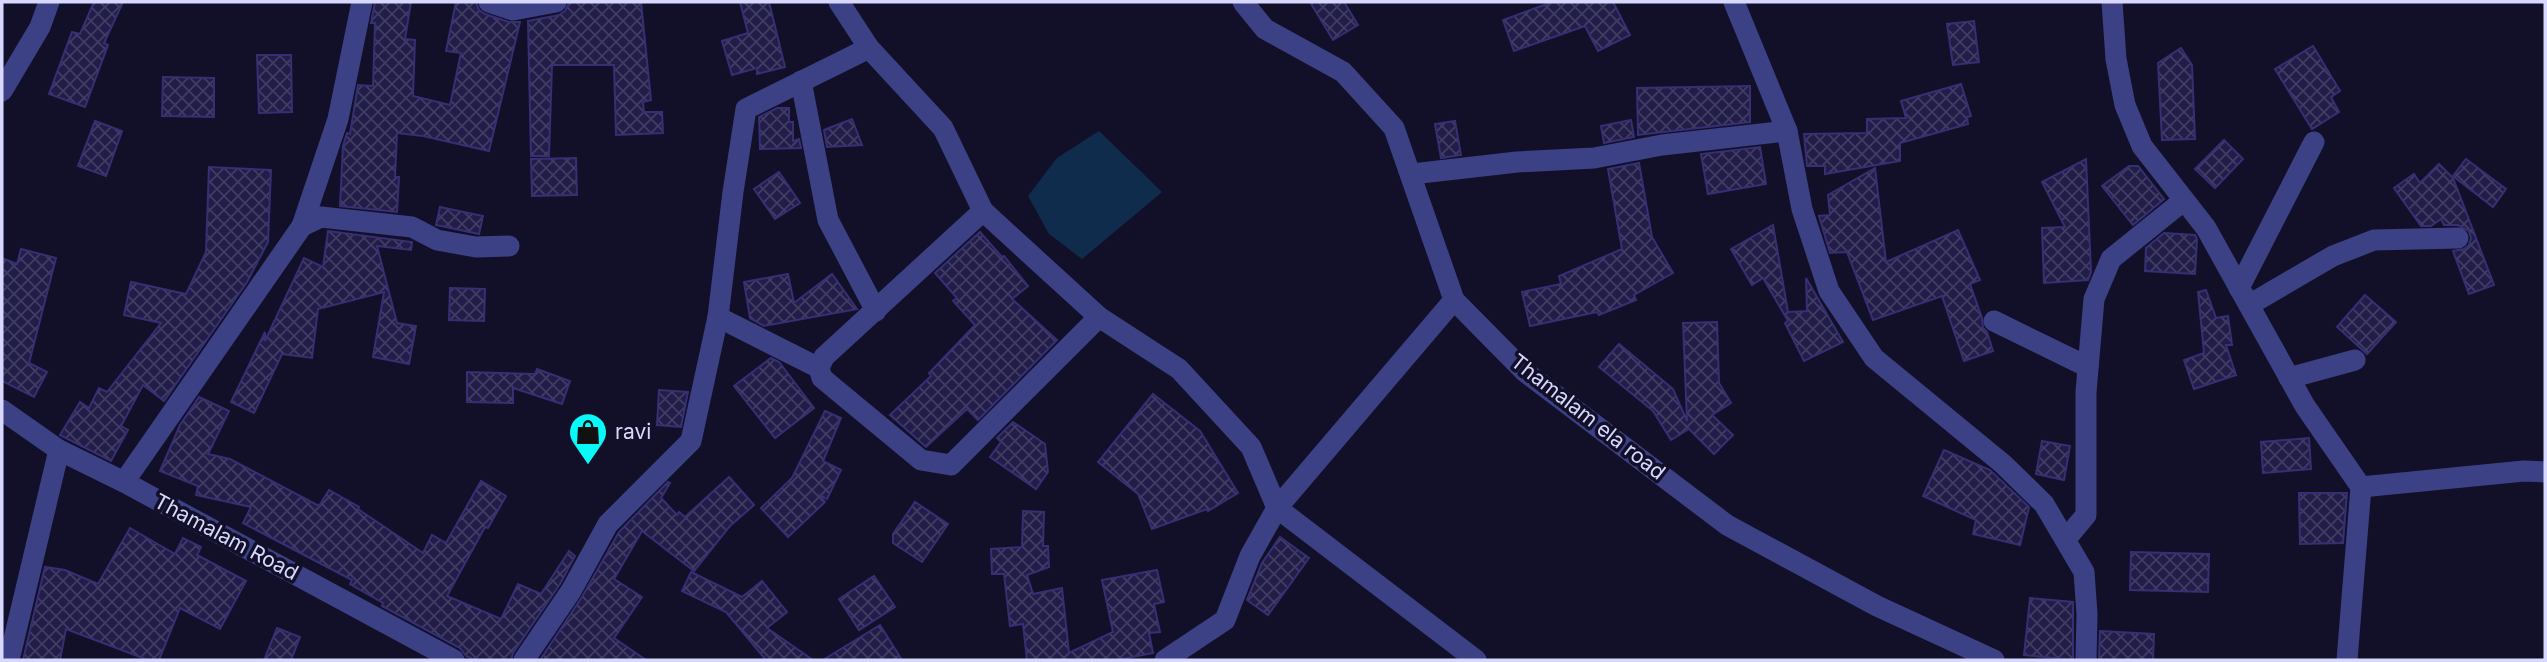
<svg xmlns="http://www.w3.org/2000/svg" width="2547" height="662" font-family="Inter,sans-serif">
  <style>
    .water { fill: #102c4c }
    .building { fill: url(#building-cross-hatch); stroke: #362f74; stroke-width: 2 }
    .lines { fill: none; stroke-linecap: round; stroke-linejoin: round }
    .minor { stroke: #3c4185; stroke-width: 21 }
    .labels { text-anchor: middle; stroke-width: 7; stroke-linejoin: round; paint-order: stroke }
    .street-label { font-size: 21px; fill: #d8d8fe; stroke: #121028 }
    .poi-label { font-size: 21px; fill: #d8d8fe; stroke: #121028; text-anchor: start }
  </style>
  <defs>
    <pattern id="building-cross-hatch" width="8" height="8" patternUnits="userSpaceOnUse" patternTransform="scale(1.75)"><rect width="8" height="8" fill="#211d48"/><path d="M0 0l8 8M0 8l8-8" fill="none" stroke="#403d63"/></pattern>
  </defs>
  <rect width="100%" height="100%" fill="#121028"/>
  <polygon class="water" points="1099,131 1162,192 1082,259 1049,234 1028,196 1057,158"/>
  <g class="building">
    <polygon points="94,2 123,2 104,43 108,45 85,107 49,94 72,32 80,34"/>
    <polygon points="375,2 411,2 405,39 415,40 413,96 450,105 461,53 446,51 456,2 476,2 479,10 485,14 509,22 520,22 489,151 423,136 397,133 395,177 399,177 397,212 340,206 343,146 347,133 350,134 358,85 373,86 375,23 371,23"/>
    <polygon points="569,2 641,2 651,100 643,102 644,112 662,112 663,133 616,135 614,65 552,65 549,156 531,156 528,21 559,15 565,11"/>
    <polygon points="740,2 769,2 785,67 757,74 757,68 732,75 722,41 748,33"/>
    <polygon points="1310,2 1344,2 1358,25 1333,40"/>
    <polygon points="1552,2 1613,2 1630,35 1598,51 1585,26 1514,51 1503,20"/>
    <polygon points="1974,21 1979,62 1953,65 1947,24"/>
    <polygon points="2313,46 2340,91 2331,97 2339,112 2312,129 2275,69"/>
    <polygon points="2181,48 2192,65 2195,139 2162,140 2158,63"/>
    <polygon points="257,55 291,55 292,112 259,113"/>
    <polygon points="163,77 214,78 214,117 162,116"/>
    <polygon points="1961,84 1971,116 1967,117 1968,124 1900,143 1900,161 1825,174 1825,166 1807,166 1804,134 1867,133 1867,119 1906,118 1901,101"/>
    <polygon points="1750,86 1750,122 1638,135 1637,88"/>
    <polygon points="777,108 789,108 789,122 793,122 793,141 799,139 801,148 760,149 759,117"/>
    <polygon points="852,119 862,145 827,147 824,130"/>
    <polygon points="1631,120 1634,137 1604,143 1601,126"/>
    <polygon points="95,121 122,131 106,176 78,166"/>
    <polygon points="1455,121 1461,155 1441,158 1435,124"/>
    <polygon points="2224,140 2243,159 2215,188 2195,169"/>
    <polygon points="1760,147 1766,184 1708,194 1701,154"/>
    <polygon points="576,158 577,195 532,196 531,159"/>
    <polygon points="2086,159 2091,272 2088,280 2044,283 2042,228 2065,227 2042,182"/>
    <polygon points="2466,159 2506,189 2493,207 2453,176"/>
    <polygon points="1639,163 1652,237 1673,273 1634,295 1636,300 1599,315 1597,312 1530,326 1522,292 1561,284 1559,276 1622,249 1608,169"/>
    <polygon points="2439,164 2453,178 2494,285 2469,294 2453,251 2464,249 2469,245 2471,238 2469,231 2458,225 2444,225 2441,219 2431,226 2421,226 2394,188 2414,174 2420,183"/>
    <polygon points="2129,166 2138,166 2164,199 2133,225 2102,186"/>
    <polygon points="209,167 271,170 268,242 247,282 164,401 143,385 121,426 128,430 111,461 60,435 80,402 89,408 99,388 107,392 161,323 124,315 131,282 186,294 206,252"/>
    <polygon points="1875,168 1886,262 1958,230 1980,280 1970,284 1982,318 1983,328 1987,332 1993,351 1964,361 1942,296 1873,320 1847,252 1830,253 1819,216 1830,215 1828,195"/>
    <polygon points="779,172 800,203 775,219 754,189"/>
    <polygon points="440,207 483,216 479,234 436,225"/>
    <polygon points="1773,225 1788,312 1807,311 1806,278 1843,342 1804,361 1785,323 1788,321 1763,278 1752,285 1731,249"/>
    <polygon points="328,231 412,242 411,250 377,246 397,323 416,326 409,364 373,357 384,292 318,309 312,358 282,354 254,413 231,402 265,332 265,341 304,258 323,267"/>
    <polygon points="980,232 1002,257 1004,256 1028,286 1012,299 1057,340 978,420 967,409 926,447 890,415 931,376 929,373 975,325 953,301 957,298 935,273"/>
    <polygon points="2164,233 2195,235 2197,239 2195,274 2145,271 2146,248"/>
    <polygon points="21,249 56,258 29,363 47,372 34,397 2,381 2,258 17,264"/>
    <polygon points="788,274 794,303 832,274 857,309 764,326 750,318 744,282"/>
    <polygon points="450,288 485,289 484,321 449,320"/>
    <polygon points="2206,290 2216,318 2228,316 2232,345 2226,345 2236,375 2194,389 2184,360 2204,353 2198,292"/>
    <polygon points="2365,295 2396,322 2367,354 2337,327"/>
    <polygon points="1717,322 1719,383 1731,403 1712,415 1733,435 1714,454 1689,429 1671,440 1653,411 1599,367 1619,344 1673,389 1687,421 1683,323"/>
    <polygon points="771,358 779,362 814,408 775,438 734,386"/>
    <polygon points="537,369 570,381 562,404 513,388 513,403 467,402 467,372 535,374"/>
    <polygon points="659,390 688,392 681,427 657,425"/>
    <polygon points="1153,394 1200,431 1238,493 1208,511 1207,509 1152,529 1138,494 1098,462"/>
    <polygon points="199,397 229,411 208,454 230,459 319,506 329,490 359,507 358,509 423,553 432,535 446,543 481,481 506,496 488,528 485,527 447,596 501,619 518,584 541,594 569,551 575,556 560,584 513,653 511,660 475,660 466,656 460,648 382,606 383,603 350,584 352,580 243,523 251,507 196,495 198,486 160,471 180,425"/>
    <polygon points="825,411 841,418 823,461 841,470 827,499 819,494 825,502 788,537 761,508 792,478"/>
    <polygon points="1013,422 1045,444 1048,472 1036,489 990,457 1001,442 997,438"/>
    <polygon points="2309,438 2311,469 2263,473 2261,442"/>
    <polygon points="2042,441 2070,446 2064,480 2036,474"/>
    <polygon points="1944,450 1990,470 2029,507 2020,545 1973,534 1976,520 1923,496"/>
    <polygon points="729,477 754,505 730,526 694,571 642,531 614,579 642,597 614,638 646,660 540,660 582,597 619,532 668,482 670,483 661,498 677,515 679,512 685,517"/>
    <polygon points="2299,493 2347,493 2343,543 2300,544"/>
    <polygon points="915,502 948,524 922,562 893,543 893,534"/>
    <polygon points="1023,511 1044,512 1043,546 1048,546 1049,567 1027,575 1033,594 1062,588 1069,653 1113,632 1102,580 1157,570 1164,602 1154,604 1160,632 1149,633 1153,653 1117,660 1027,660 1023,624 1010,626 1004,574 992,574 991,549 1022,547"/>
    <polygon points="130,528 175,554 183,538 201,547 197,555 246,581 220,629 180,608 159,660 148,660 66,629 60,660 23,660 45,567 65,570 98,584"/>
    <polygon points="1280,537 1309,558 1268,615 1247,600 1262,563"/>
    <polygon points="2131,552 2209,554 2208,592 2130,590"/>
    <polygon points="691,572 742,597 762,581 787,612 767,628 813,660 766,660 726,612 682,591"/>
    <polygon points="874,576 895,607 859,630 839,599"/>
    <polygon points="2030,598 2073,602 2073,660 2024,655"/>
    <polygon points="880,625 902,660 823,660"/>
    <polygon points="277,628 300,637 291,660 264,660"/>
    <polygon points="2100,631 2154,634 2153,660 2099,660"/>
  </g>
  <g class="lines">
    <g class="minor">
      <polyline points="489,2 513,10 556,2"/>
      <polyline points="839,2 869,48 943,128 983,211 1099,317 1179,369 1251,447 1277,508 1476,660"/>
      <polyline points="1243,2 1265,29 1343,72 1394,128 1454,300 1524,371 1727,525 1877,606 1994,660"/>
      <polyline points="1734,2 1787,131 1802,209 1829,291 1874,358 2003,464 2044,504 2084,572 2087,614 2086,660"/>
      <polyline points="2112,2 2116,59 2125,105 2142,146 2206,228 2305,406 2361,487 2347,660"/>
      <polyline points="801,81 828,220 876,311"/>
      <polyline points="2,91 40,27 49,2"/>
      <polyline points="1412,174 1517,162 1594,158 1662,145 1787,131"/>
      <polyline points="983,211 824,357 819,368 822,378 921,460 951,465 1099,317"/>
      <polyline points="302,226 321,217 412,227 437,240 476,247 509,246"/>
      <polyline points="2239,288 2314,142"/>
      <polyline points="2249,305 2333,256 2374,240 2458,238"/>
      <polyline points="718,317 819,368"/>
      <polyline points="1994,321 2088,367"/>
      <polyline points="2289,378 2355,360"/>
      <polyline points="2,410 59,450 124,482 454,660"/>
      <polyline points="124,482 302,226 338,119 362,2"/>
      <polyline points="2361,487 2524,471 2545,472"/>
      <polyline points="2066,539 2086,515 2086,392 2094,299 2111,259 2183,201"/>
      <polyline points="9,660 59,450"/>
      <polyline points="524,660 571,591 608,524 691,441 718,317 733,192 746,109 869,48"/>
      <polyline points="1165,660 1225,620 1250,556 1277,508 1454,300"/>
    </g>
  </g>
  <defs>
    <symbol id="shop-pin" viewBox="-11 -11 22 30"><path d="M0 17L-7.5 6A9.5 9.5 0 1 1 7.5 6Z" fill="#08f9fa" stroke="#121028"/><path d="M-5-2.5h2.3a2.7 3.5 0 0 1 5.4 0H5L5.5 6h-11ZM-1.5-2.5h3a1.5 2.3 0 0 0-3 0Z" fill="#111"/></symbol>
  </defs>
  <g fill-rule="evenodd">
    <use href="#shop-pin" x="566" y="410" width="44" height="60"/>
  </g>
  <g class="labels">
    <g class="street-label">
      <text transform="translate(1588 417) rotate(38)" y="7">Thamalam ela road</text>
      <text transform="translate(226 537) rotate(28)" y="7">Thamalam Road</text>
    </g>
    <g class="poi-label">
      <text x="615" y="439">ravi</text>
    </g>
  </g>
  <rect width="2547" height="662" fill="none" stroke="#d8d8fe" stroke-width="7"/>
</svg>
